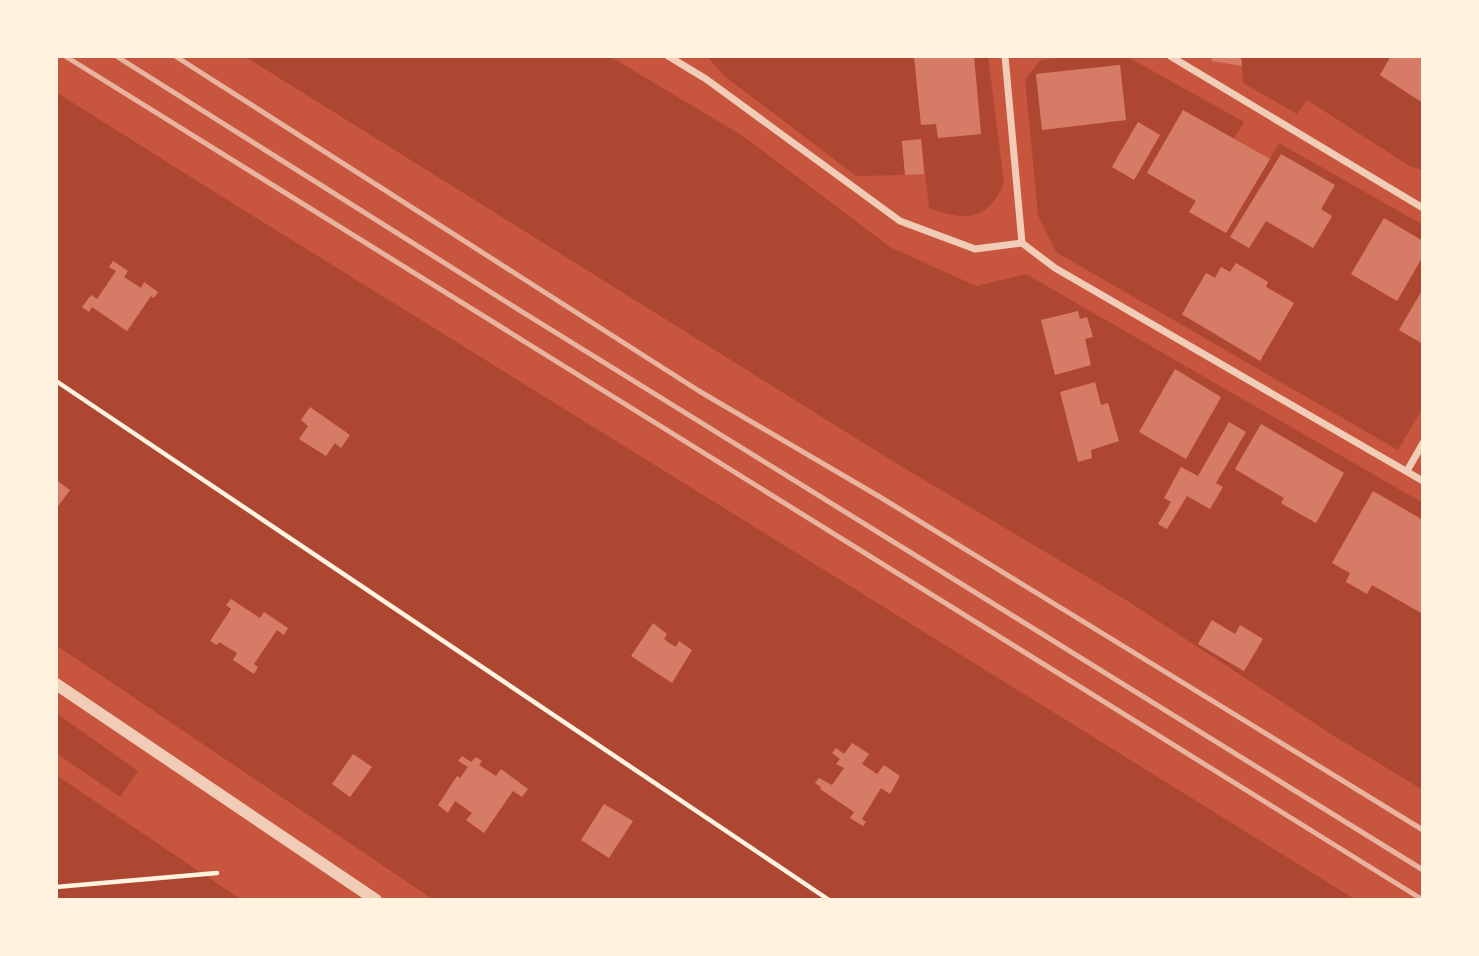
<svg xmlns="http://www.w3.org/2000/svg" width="1479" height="956" font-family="Arial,sans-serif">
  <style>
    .green { fill: #ae4732; fill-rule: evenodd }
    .building { fill: #d67c66 }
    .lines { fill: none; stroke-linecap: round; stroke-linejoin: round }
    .path { stroke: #fff3e0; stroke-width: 4.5 }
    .minor { stroke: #f1ccb7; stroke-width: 7 }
    .tertiary { stroke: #f1ccb7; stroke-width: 12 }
    .rail { stroke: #e9b49f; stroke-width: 5 }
  </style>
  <rect width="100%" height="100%" fill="#c8553d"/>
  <g class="green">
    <path d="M244 56H609L743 136 890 247 976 286 1026 274 1423 503V520L1332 563 1350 573 1346 582 1367 593 1372 585 1423 614V790L1334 736 1126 600 899 465ZM1176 370 1221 398 1185 459ZM1229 423 1216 483 1222 488 1210 508 1187 496 1167 529 1159 525 1171 502 1198 476ZM1261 425 1344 473 1316 523 1282 504 1284 498 1235 469ZM1212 621 1235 634 1240 626 1263 639 1244 671 1198 644Z"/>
    <path d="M707 56H914L921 124H936L938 138 981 134 974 56H988L1004 182C989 222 964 221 929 208L921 139 902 141 905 175 856 176 723 75Z"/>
    <path d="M1076 56H1126L1244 122 1234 139 1183 110 1147 172 1196 201 1189 212 1226 233 1279 143 1423 225V241L1384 218 1351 274 1397 301 1423 256V289L1399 330 1423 344V407L1398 450 1056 252 1038 215 1025 79 1041 60ZM1119 65 1126 120 1042 130 1036 74ZM1138 122 1160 135 1134 179 1112 166ZM1281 155 1334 185 1321 209 1332 217 1313 248 1266 221 1249 248 1230 237ZM1236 263 1268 282 1266 287 1294 303 1260 360 1182 315 1206 273 1215 278 1221 267 1230 272Z"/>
    <polygon points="1241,56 1391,56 1380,75 1423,103 1423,170 1411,167 1307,100 1297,114 1243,83"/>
    <polygon points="56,92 205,186 1356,900 434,900 56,645"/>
    <polygon points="56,713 138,771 120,797 56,753"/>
    <polygon points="56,775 242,900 56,900"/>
  </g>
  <g class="building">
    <polygon points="914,56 974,56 981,134 938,138 936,124 921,125"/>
    <polygon points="1211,56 1241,56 1242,66 1212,61"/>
    <polygon points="1391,56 1423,56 1423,103 1380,75"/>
    <polygon points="1120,65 1126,120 1042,130 1036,74"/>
    <polygon points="1183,110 1270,159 1226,233 1189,212 1196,201 1147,173"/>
    <polygon points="1138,122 1160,135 1134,180 1112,167"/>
    <polygon points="921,139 924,174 905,175 902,141"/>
    <polygon points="1281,154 1335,185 1321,209 1332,216 1313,248 1266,221 1249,248 1230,237"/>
    <polygon points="1384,218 1423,241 1423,256 1397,301 1351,274"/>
    <polygon points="113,261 128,271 124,277 141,288 144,282 158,292 154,298 151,296 127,331 92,307 89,312 82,307 91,295 97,299 116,271 109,267"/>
    <polygon points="1236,263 1268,282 1266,287 1294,303 1260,361 1182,314 1206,273 1215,278 1221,267 1230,272"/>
    <polygon points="1423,289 1423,344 1399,330"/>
    <polygon points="1078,311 1080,319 1087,317 1093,337 1085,339 1091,365 1055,375 1041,320"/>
    <polygon points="1175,369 1221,397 1186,459 1139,432"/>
    <polygon points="1095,382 1101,405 1108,403 1119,441 1091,450 1092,458 1078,462 1060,392"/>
    <polygon points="310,407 350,435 341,448 335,443 326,456 299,439 308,426 301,420"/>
    <polygon points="1229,422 1246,432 1216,483 1223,487 1210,509 1187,496 1167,529 1158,524 1171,502 1164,498 1181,467 1198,476"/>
    <polygon points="1261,424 1344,473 1316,523 1281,503 1284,498 1235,469"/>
    <polygon points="56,480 70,490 56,509"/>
    <polygon points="1373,491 1423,520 1423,614 1372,585 1367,594 1346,582 1350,573 1332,563"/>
    <polygon points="231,599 260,618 264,612 288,628 284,635 277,630 254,664 258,667 254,674 233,660 237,653 219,642 217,645 210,641 231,609 226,605"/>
    <polygon points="1212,620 1235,634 1240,625 1263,639 1244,671 1198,644"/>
    <polygon points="653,623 667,634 664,639 669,643 676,647 679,641 692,650 672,683 631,656"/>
    <polygon points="852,743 869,754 862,764 877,774 884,765 900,776 890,794 881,788 862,819 866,822 863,826 850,818 854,812 820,789 821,787 815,783 819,778 832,785 844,768 836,764 840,759 832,753 836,748 844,754"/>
    <polygon points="353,754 372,767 350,797 332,784"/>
    <polygon points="462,756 471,762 476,757 482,761 479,765 496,776 501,769 528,789 522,797 513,791 484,833 466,820 472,813 455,801 448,813 438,805 457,776 460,778 468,767 458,761"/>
    <polygon points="604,804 633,821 609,858 581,840"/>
  </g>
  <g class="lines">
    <g class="path">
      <polyline points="56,381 829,900"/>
      <polyline points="56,887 217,873"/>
    </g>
    <g class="minor">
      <polyline points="668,56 706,79 900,221 975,249 1022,243"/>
      <polyline points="1005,56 1022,243 1055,268 1423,481"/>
      <polyline points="1170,56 1423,208"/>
      <polyline points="1407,471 1423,443"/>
    </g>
    <polyline class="tertiary" points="56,684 376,900"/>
    <g class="rail">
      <polyline points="65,56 1423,900"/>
      <polyline points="116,56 508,303 1423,870"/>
      <polyline points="175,56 699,391 880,497 1423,830"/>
    </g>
  </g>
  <rect width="1479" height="956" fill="none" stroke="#fff3e0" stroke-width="116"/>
</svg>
